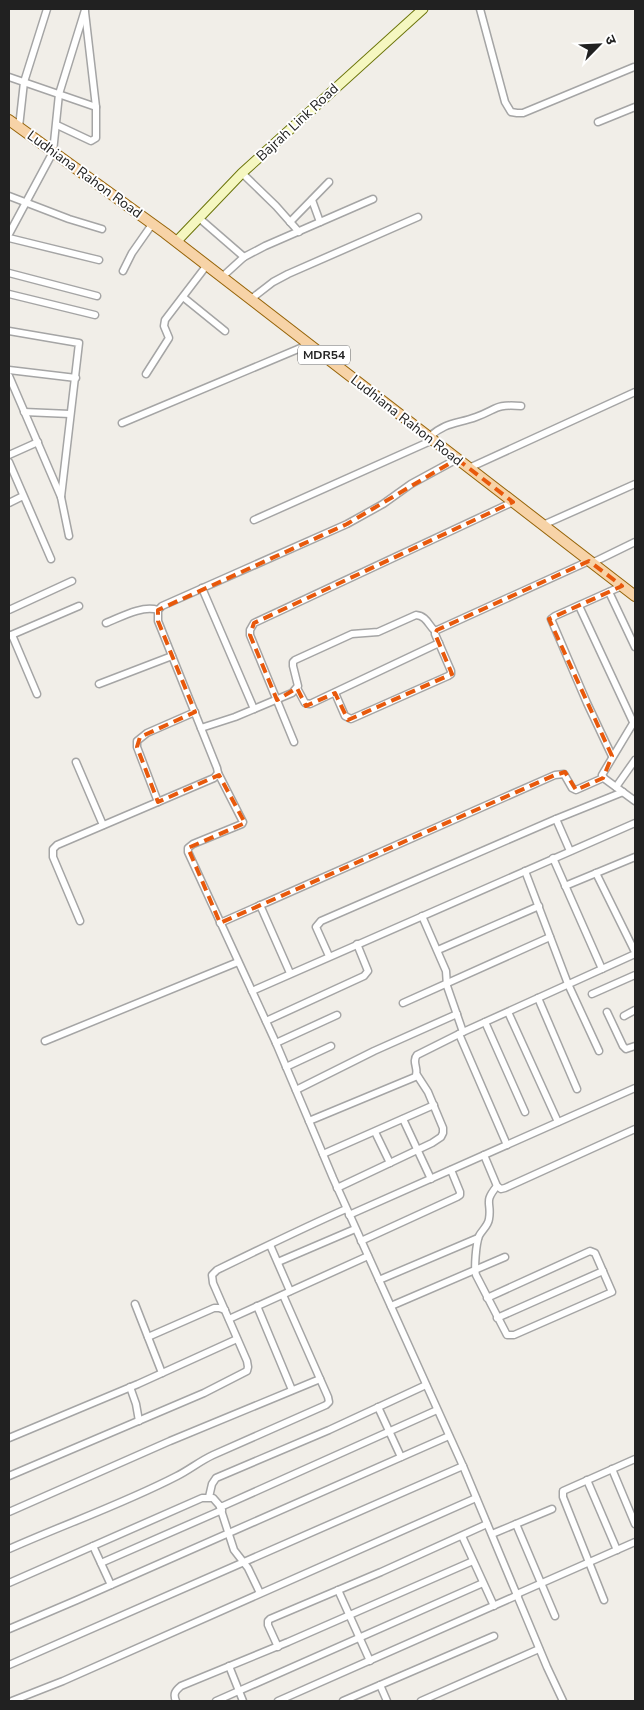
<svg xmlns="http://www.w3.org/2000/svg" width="644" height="1710" font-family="'Nunito Sans','Noto Sans Devanagari',sans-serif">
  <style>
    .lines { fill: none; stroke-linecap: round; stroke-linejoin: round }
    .street-casing { stroke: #a5a5a5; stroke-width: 9 }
    .secondary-casing { stroke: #6c750b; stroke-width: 11 }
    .primary-casing { stroke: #966408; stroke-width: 12 }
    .street { stroke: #fff; stroke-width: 6 }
    .secondary { stroke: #f5f7c0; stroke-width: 9 }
    .primary { stroke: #f7d3a7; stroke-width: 10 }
    .marked { fill: none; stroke: #e8590c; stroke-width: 4; stroke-dasharray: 10 6; stroke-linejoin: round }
    .labels { text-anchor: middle; stroke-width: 4; stroke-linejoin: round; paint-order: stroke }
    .shield { fill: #fff; stroke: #646464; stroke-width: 1 }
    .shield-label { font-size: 12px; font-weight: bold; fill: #212121 }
    .street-label { font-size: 14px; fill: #212121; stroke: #fff }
  </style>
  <rect width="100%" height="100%" fill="#f1eee8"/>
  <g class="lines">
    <defs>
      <g id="street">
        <polyline points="480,9 505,102 511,112 517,113 523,113 634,67"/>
        <polyline points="9,77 96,107"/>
        <polyline points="598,122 635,107"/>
        <polyline points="57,125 91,141 96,138 96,107 85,12"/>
        <polyline points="19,127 24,82 47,9"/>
        <polyline points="242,173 276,206 299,232"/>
        <polyline points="9,196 69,219 102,229"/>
        <polyline points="312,200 320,222"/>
        <polyline points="199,218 244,257"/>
        <polyline points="290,222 329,182"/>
        <polyline points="9,234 53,152 59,94 85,10"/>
        <polyline points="9,238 99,260"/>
        <polyline points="123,271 132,253 153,223"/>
        <polyline points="9,273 97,296"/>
        <polyline points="222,277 244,257 265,246 373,199"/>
        <polyline points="9,294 95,315"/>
        <polyline points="183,297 225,331"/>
        <polyline points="251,299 273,282 288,274 418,217"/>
        <polyline points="9,331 79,343 61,497"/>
        <polyline points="9,370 76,378"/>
        <polyline points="146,374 169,338 164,326 165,320 207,265"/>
        <polyline points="9,376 61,497 69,536"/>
        <polyline points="24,412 70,414"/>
        <polyline points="122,423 310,344"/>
        <path d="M429 437C446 422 457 424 476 417 498 409 494 404 521 406"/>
        <polyline points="9,455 38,442"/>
        <polyline points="9,462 51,559"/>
        <polyline points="469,468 635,392"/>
        <polyline points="9,503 23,496"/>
        <polyline points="254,520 433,440"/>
        <polyline points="543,525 635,484"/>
        <polyline points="592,563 635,542"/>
        <polyline points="202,588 254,709"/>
        <polyline points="609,592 635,647"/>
        <polyline points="579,606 633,722"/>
        <polyline points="9,610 72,581"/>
        <path d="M106 623C121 617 142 605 158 610"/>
        <polyline points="12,635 37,694"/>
        <polyline points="9,636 79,606"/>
        <polyline points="99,684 172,656"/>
        <polyline points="297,688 305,703 310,704 439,643"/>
        <polyline points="335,693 345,716 351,719 448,676 451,674 451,671 435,634 435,631 589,561"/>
        <polyline points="635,720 602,775 605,779 635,801"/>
        <path d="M201 728 235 717 292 693 298 686 293 666V662L295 660 352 634 378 632 416 615C427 616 428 625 435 631"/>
        <polyline points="294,742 250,635 250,630 254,623 513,502"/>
        <polyline points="612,756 587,703 551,619 555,616 622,586"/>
        <polyline points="76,762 103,825"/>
        <path d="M218 773 243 822 242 824 193 844 188 848V852L276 1043 309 1121 415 1077C420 1070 411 1062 417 1055L463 1032 635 954"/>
        <polyline points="616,787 635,760"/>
        <polyline points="158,802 137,747 137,741 147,733 195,712"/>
        <polyline points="556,819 570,851"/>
        <polyline points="553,858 602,969"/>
        <polyline points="525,871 568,984 599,1051"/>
        <polyline points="596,873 635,952"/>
        <polyline points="565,886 635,857"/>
        <polyline points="260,905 290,973"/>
        <polyline points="422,916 446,971 447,986 463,1032"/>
        <polyline points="80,921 53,857 53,849 57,845 214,778 218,773 217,768 158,621 158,610 162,606 347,524 383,504 411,484 457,459"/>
        <polyline points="220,923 555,775 564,774 572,788 576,790 603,778"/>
        <polyline points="438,950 539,906"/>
        <polyline points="329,956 316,927 321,921 556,819 623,792"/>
        <polyline points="252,991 635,823"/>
        <polyline points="592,994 635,975"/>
        <polyline points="538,998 577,1089"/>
        <polyline points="403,1003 550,937"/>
        <polyline points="508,1012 558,1122"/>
        <polyline points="607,1012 623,1046 626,1049 635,1046"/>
        <polyline points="624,1016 635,1010"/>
        <polyline points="266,1021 364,976 368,971 357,944"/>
        <polyline points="485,1022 525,1112"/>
        <polyline points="459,1034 507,1145"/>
        <polyline points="45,1041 238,962"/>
        <polyline points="276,1043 337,1015"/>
        <polyline points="286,1067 331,1046"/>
        <polyline points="296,1090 374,1051 457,1014"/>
        <polyline points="403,1119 431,1179"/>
        <polyline points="309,1121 333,1178 463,1466 547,1667 563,1701"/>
        <polyline points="375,1132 390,1163"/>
        <polyline points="323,1154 434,1105"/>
        <polyline points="484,1155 497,1186 501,1189 505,1188 635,1129"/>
        <polyline points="337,1188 432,1143 441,1137 443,1133 443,1128 428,1092 417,1075"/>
        <polyline points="349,1215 635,1088"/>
        <polyline points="361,1241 457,1197 460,1195 460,1192 451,1170"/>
        <polyline points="270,1245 290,1291"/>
        <polyline points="278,1262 355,1229"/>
        <polyline points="379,1280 478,1238"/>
        <path d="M487 1298 590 1251 595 1253 612 1292 514 1335H507L476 1275C474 1268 476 1244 479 1236 482 1230 488 1226 489 1219 492 1202 483 1203 497 1186"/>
        <polyline points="135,1304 162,1373"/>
        <polyline points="257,1306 292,1390"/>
        <polyline points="391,1306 505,1257"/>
        <polyline points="497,1318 603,1271"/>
        <polyline points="229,1319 368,1256"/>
        <polyline points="148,1337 214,1308 219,1308 225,1310"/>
        <polyline points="130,1387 136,1404 139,1421"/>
        <polyline points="378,1407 401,1457"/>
        <polyline points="9,1438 138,1384 237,1339"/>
        <polyline points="612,1469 635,1524"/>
        <path d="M9 1476 204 1393 247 1371 248 1367 247 1361 213 1283 212 1275 217 1270C260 1249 303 1228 346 1209"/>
        <polyline points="587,1480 617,1550"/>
        <polyline points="209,1497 212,1484 216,1478 329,1430 426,1385"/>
        <polyline points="220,1507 234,1550 248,1568 260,1593"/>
        <polyline points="9,1512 170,1441 320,1379"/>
        <polyline points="516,1524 555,1616"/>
        <polyline points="492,1534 552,1509"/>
        <polyline points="462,1536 494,1606"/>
        <polyline points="93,1546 111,1585"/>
        <path d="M9 1549C65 1524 123 1504 177 1476 189 1470 200 1461 213 1455L326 1405 329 1402 328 1397 283 1295"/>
        <polyline points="101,1563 222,1510"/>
        <polyline points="9,1583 202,1498 213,1498 220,1506 223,1506 437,1410"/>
        <polyline points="338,1590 370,1661"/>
        <polyline points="517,1594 635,1542"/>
        <polyline points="604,1600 563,1497 563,1491 635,1459"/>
        <polyline points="9,1629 77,1600 449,1436"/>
        <polyline points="278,1647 268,1625 268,1621 270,1619 381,1572 487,1524"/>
        <polyline points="9,1665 463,1466"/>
        <polyline points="229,1666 243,1701"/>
        <polyline points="380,1685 387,1701"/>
        <polyline points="12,1701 63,1681 476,1498"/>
        <path d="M176 1701C173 1694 175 1691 181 1686L288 1642 473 1561"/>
        <polyline points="216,1701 483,1583"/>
        <polyline points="278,1701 518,1595"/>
        <polyline points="343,1701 494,1636"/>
        <polyline points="421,1701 539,1649"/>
      </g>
      <polyline id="secondary" points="177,241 242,173 423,9"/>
      <polyline id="primary" points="9,120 165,233 635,596"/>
    </defs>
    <use href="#street" class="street-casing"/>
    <use href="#secondary" class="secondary-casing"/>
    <use href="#primary" class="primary-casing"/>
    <use href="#street" class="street"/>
    <use href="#secondary" class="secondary"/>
    <use href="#primary" class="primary"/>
  </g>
  <path class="marked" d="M457 459 513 502 254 623 250 635 277 700 297 688 306 706 335 693 348 720 452 674 435 634 437 630 589 561 622 586 549 619 612 756 603 778 576 790 565 772 555 775 220 923 188 848 245 823 219 775 158 802 137 747 140 737 195 712 158 621V610L347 524Z"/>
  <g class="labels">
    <rect class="shield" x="298" y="345.5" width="52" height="19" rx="4"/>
    <g class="shield-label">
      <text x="324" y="359">MDR54</text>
    </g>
    <g class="street-label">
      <text transform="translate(297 122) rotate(-43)" y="5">Bajrah Link Road</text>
      <text transform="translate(85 174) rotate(36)" y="5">Ludhiana Rahon Road</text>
      <text transform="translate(407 420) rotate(38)" y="5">Ludhiana Rahon Road</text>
    </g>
  </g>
  <rect width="644" height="1710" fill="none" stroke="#212121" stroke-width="20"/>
  <g transform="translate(599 45) rotate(66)" stroke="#ffffff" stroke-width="4" paint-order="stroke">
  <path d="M0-4L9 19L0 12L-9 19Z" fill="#212121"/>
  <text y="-8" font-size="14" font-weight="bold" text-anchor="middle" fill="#212121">उ</text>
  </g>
</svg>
